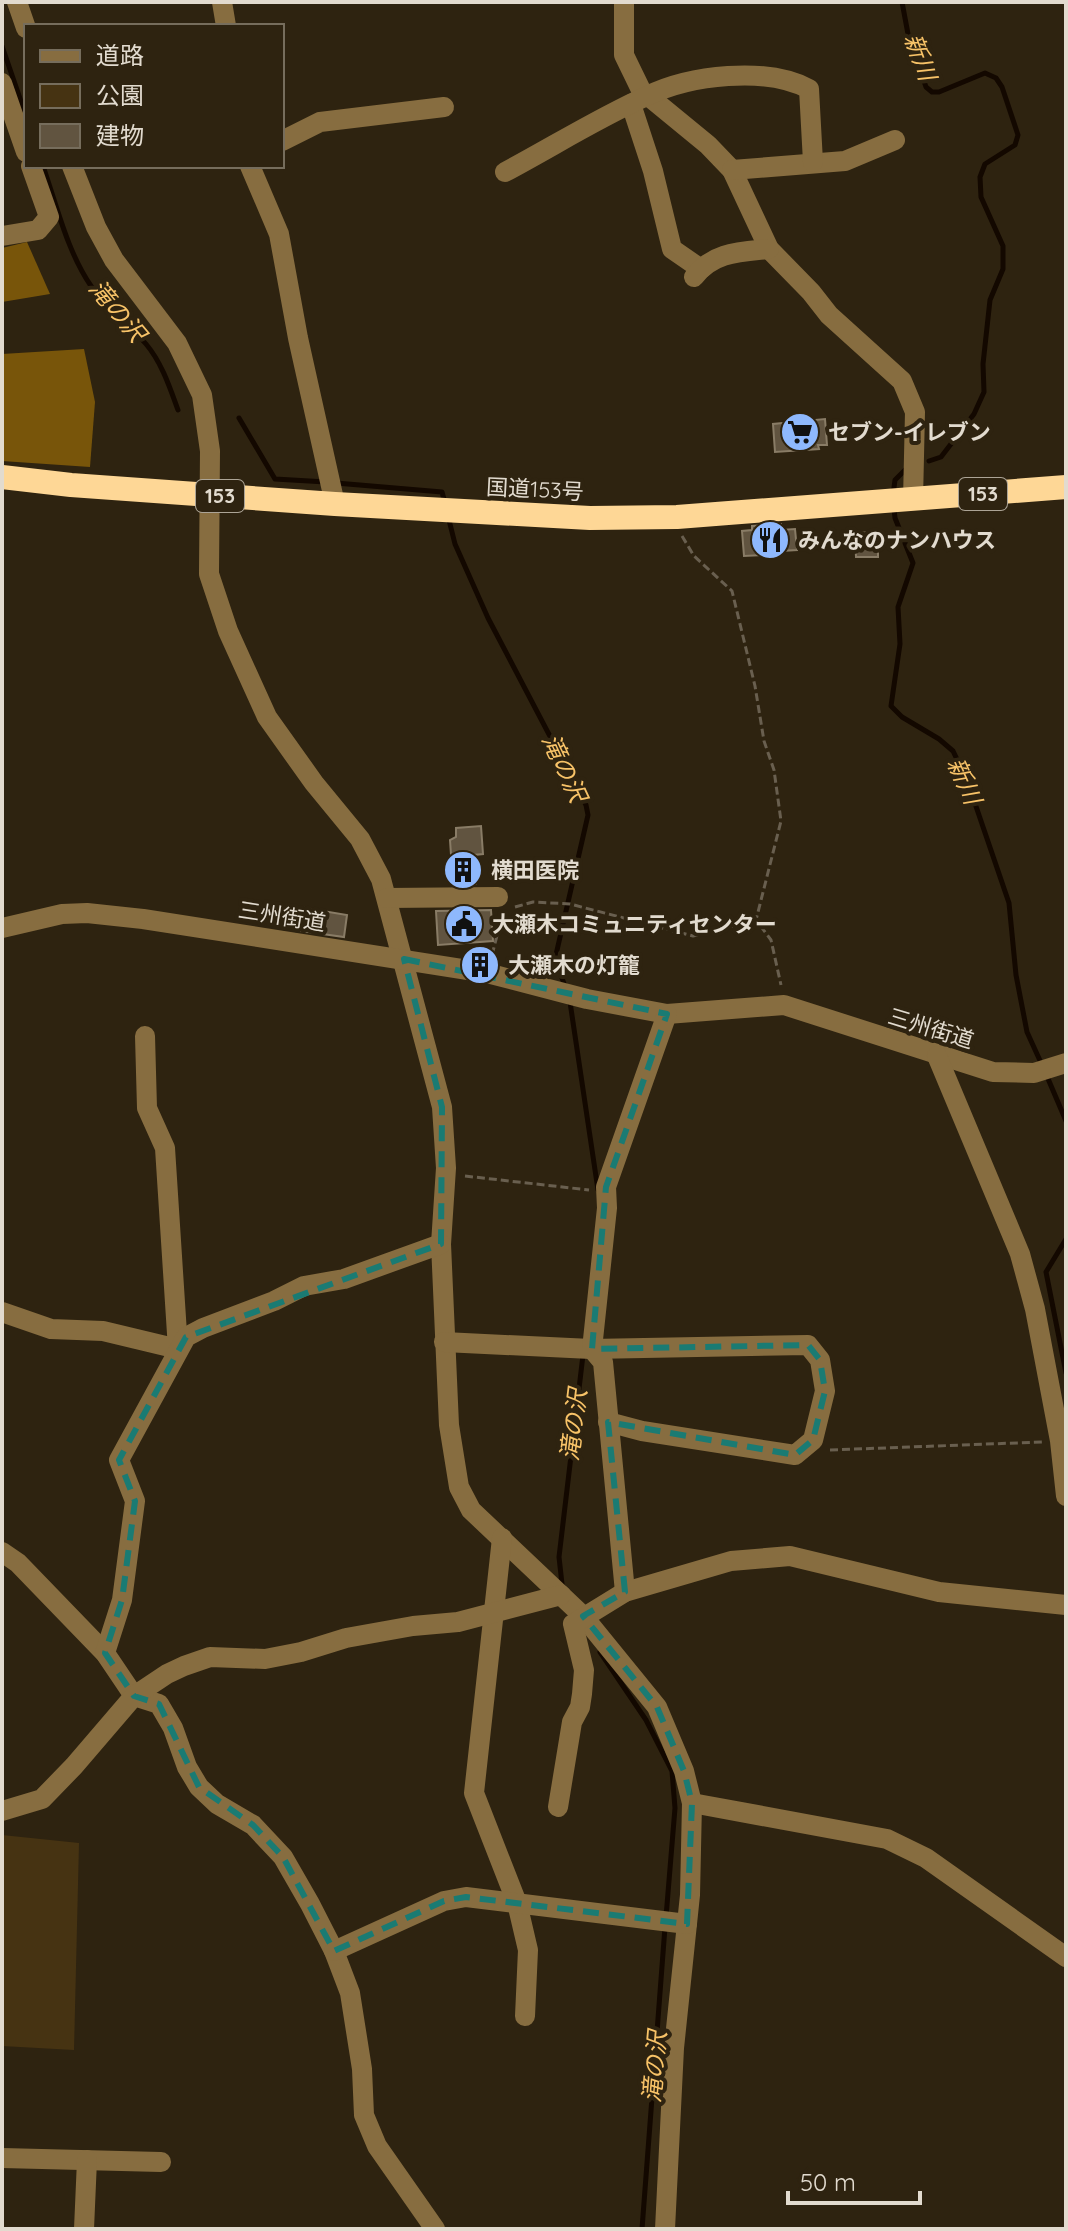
<svg xmlns="http://www.w3.org/2000/svg" width="1068" height="2231" font-family="Quicksand,'Noto Sans JP',sans-serif">
  <style>
    .green { fill: #463312 }
    .forest { fill: #78550a }
    .lines { fill: none; stroke-linecap: round; stroke-linejoin: round }
    .stream { stroke: #130800; stroke-width: 5 }
    .building { fill: #615440; stroke: #897c66; stroke-width: 2 }
    .path { stroke: #695f4f; stroke-width: 3; stroke-dasharray: 8 4; stroke-linecap: butt }
    .minor { stroke: #876d40; stroke-width: 20 }
    .highway { stroke: #fed796; stroke-width: 24 }
    .marked { fill: none; stroke: #1a7b73; stroke-width: 6; stroke-dasharray: 16 10; stroke-linejoin: round }
    .labels { text-anchor: middle; stroke-width: 8; stroke-linejoin: round; paint-order: stroke }
    .shield { fill: #2e2310; stroke: #aca496; stroke-width: 2 }
    .shield-label { font-size: 20px; font-weight: bold; fill: #e2dbcf }
    .poi-label { font-size: 22px; font-weight: bold; fill: #e2dbcf; stroke: #2e2310; text-anchor: start }
    .street-label { font-size: 22px; fill: #e2dbcf; stroke: #2e2310 }
    .water-label { font-size: 24px; font-style: italic; fill: #f8c368; stroke: #2e2310 }
  </style>
  <rect width="100%" height="100%" fill="#2e2310"/>
  <polygon class="green" points="2,1835 79,1843 74,2050 2,2046"/>
  <g class="forest">
    <polygon points="27,242 50,294 2,302 2,248"/>
    <polygon points="84,349 95,402 90,467 2,461 2,354"/>
  </g>
  <g class="lines">
    <g class="stream">
      <polyline points="902,2 908,34 926,87 932,92 939,92 985,73 996,78 1002,87 1018,135 1015,145 985,164 980,177 981,197 1003,246 1003,269 990,300 983,364 984,392 974,414 941,457 929,461"/>
      <polyline points="2,46 26,116"/>
      <path d="M43 166C57 206 67 251 91 286 106 308 129 324 146 344 162 363 170 388 178 410"/>
      <polyline points="239,418 275,479 326,482"/>
      <polyline points="336,483 442,492 445,503"/>
      <polyline points="893,495 895,480 906,469"/>
      <polyline points="894,509 895,518 913,563 898,607 900,644 891,706 902,717 939,739 953,751 967,780 1009,903 1016,975 1027,1032 1042,1065"/>
      <polyline points="448,516 455,544 488,618 586,805 588,815 555,959 566,989"/>
      <polyline points="570,1002 598,1190"/>
      <polyline points="1046,1074 1066,1121"/>
      <polyline points="1066,1239 1046,1272 1066,1373"/>
      <polyline points="562,1584 559,1557 583,1355"/>
      <polyline points="600,1652 646,1720 672,1771 675,1808 666,1917"/>
      <polyline points="642,2229 665,1927"/>
    </g>
  </g>
  <g class="building">
    <polygon points="825,419 827,445 818,445 819,449 775,452 773,424"/>
    <polygon points="781,524 781,530 795,529 797,550 781,551 781,554 744,556 742,531 752,530 752,526"/>
    <polygon points="878,532 878,557 856,557 855,533"/>
    <polygon points="481,826 483,854 474,855 476,884 453,884 450,840 456,837 456,828"/>
    <polygon points="305,908 347,915 344,937 301,931"/>
    <polygon points="491,910 493,941 438,945 436,911"/>
  </g>
  <g class="lines">
    <g class="path">
      <polyline points="682,536 694,556 732,591 755,686 764,741 774,770 781,821 756,920 771,940 781,985"/>
      <polyline points="515,907 533,902 570,904 693,936 756,920"/>
      <polyline points="492,955 500,924 506,913"/>
      <polyline points="465,1176 589,1190"/>
      <polyline points="830,1450 1042,1442"/>
    </g>
    <g class="minor">
      <polyline points="17,2 26,28"/>
      <polyline points="222,2 226,26"/>
      <polyline points="624,2 624,55 641,90 708,145 732,170 769,249 811,292 829,315 902,381 915,412 913,500"/>
      <polyline points="2,83 26,152"/>
      <polyline points="631,104 653,171 672,249 701,269"/>
      <polyline points="282,141 320,122 444,107"/>
      <polyline points="72,166 96,227 114,260 177,343 202,395 210,451 209,574 228,631 267,717 314,783 360,839 381,879 442,1107 446,1168 441,1244 449,1425 459,1487 471,1510 583,1616 657,1707 684,1771 692,1803 690,1895 674,2048 665,2229"/>
      <polyline points="250,166 279,234 298,338 335,504"/>
      <polyline points="732,170 845,161 895,140"/>
      <path d="M505 172C552 147 598 118 647 96 690 75 766 66 809 89L813 162"/>
      <polyline points="2,236 38,230 49,217 31,166"/>
      <path d="M694 277C713 252 740 252 769 249"/>
      <polyline points="387,898 498,897"/>
      <polyline points="2,928 62,914 87,913 143,919 487,973 587,999 667,1014 784,1005 993,1072 1034,1073 1066,1063"/>
      <polyline points="937,1056 1020,1254 1035,1309 1060,1441 1066,1496"/>
      <polyline points="2,1312 51,1329 103,1331 178,1349 165,1148 147,1108 145,1036"/>
      <polyline points="444,1342 591,1349 808,1345 820,1360 825,1391 813,1440 795,1455 642,1431 608,1422"/>
      <polyline points="502,1538 474,1793 517,1903 528,1950 525,2016"/>
      <polyline points="2,1552 18,1563 105,1653 134,1696 159,1704 173,1728 187,1767 199,1787 217,1804 253,1825 283,1857 310,1904 334,1951 350,1993 362,2069 364,2115 377,2146 435,2229"/>
      <polyline points="625,1592 603,1362 592,1349 607,1208 606,1187 667,1014"/>
      <polyline points="105,1653 122,1600 135,1501 119,1460 186,1337 203,1328 274,1301 304,1286 344,1279 441,1244"/>
      <polyline points="692,1803 887,1839 926,1858 1066,1957"/>
      <polyline points="558,1807 572,1722 580,1707 582,1694 584,1670 573,1624 625,1592 731,1561 790,1556 939,1592 1066,1605"/>
      <polyline points="2,1811 42,1799 74,1766 134,1696 167,1674 184,1666 210,1657 265,1659 301,1652 346,1638 413,1626 458,1622 561,1595"/>
      <polyline points="334,1951 444,1901 466,1897 687,1924"/>
      <polyline points="2,2158 161,2162"/>
      <polyline points="84,2229 87,2160"/>
    </g>
    <polyline class="highway" points="2,477 71,485 335,504 590,518 677,517 1066,487"/>
  </g>
  <path class="marked" d="M404 959 667 1014 606 1187 592 1349 808 1345 820 1360 825 1391 813 1440 795 1455 608 1422 625 1592 583 1616 657 1707 684 1771 692 1803 687 1924 466 1897 444 1901 334 1951 283 1857 253 1825 199 1787 159 1704 134 1696 105 1653 122 1600 135 1501 119 1460 186 1337 441 1244 442 1107Z"/>
  <defs>
    <symbol id="supermarket-disc" viewBox="-11 -11 22 22"><circle r="9.5" fill="#8eb8fd" stroke="#2e2310"/><path d="M-6-5.5h2.5l.6 2H6L4.5 2H-2.5L-4.4-4H-6ZM-1.5 3.2a1.3 1.3 0 1 0 .1 0ZM3 3.2a1.3 1.3 0 1 0 .1 0Z" fill="#111"/></symbol>
    <symbol id="restaurant-disc" viewBox="-11 -11 22 22"><circle r="9.5" fill="#8eb8fd" stroke="#2e2310"/><path d="M-5-6h1v4h1v-4h1v4h1v-4h1v5L-1.5 .5V6h-2V.5L-5-1ZM5-6V6H3V1.5H1.5Q1.5-4 5-6Z" fill="#111"/></symbol>
    <symbol id="building-disc" viewBox="-11 -11 22 22"><circle r="9.5" fill="#8eb8fd" stroke="#2e2310"/><path d="M-4-6H4V6H1V3H-1V6H-4ZM-2.5-4.3h1.7v1.8h-1.7ZM.8-4.3h1.7v1.8H.8ZM-2.5-1h1.7V.8h-1.7ZM.8-1h1.7V.8H.8Z" fill="#111"/></symbol>
    <symbol id="civic-disc" viewBox="-11 -11 22 22"><circle r="9.5" fill="#8eb8fd" stroke="#2e2310"/><path d="M-.6-6.5H3V-4.5H.6V-3L4-1V1h2V6H-6V1h2V-1L-.6-3ZM-1.2 2.5V6h2.4V2.5Z" fill="#111"/></symbol>
  </defs>
  <g fill-rule="evenodd">
    <use href="#supermarket-disc" x="778" y="410" width="44" height="44"/>
    <use href="#restaurant-disc" x="748" y="518" width="44" height="44"/>
    <use href="#building-disc" x="441" y="848" width="44" height="44"/>
    <use href="#civic-disc" x="442" y="902" width="44" height="44"/>
    <use href="#building-disc" x="458" y="943" width="44" height="44"/>
  </g>
  <g class="labels">
    <g class="shield">
      <rect x="959" y="478" width="48" height="32" rx="6"/>
      <rect x="196" y="480" width="48" height="32" rx="6"/>
    </g>
    <g class="shield-label">
      <text x="983" y="501">153</text>
      <text x="220" y="503">153</text>
    </g>
    <g class="poi-label">
      <text x="828" y="440">セブン-イレブン</text>
      <text x="798" y="548">みんなのナンハウス</text>
      <text x="491" y="878">横田医院</text>
      <text x="492" y="932">大瀬木コミュニティセンター</text>
      <text x="508" y="973">大瀬木の灯籠</text>
    </g>
    <g class="street-label">
      <text transform="translate(535 489) rotate(3)" y="8">国道153号</text>
      <text transform="translate(282 916) rotate(9)" y="8">三州街道</text>
      <text transform="translate(931 1028) rotate(17)" y="8">三州街道</text>
    </g>
    <g class="water-label">
      <text transform="translate(920 57) rotate(70)" y="8">新川</text>
      <text transform="translate(117 311) rotate(50)" y="8">滝の沢</text>
      <text transform="translate(564 768) rotate(65)" y="8">滝の沢</text>
      <text transform="translate(964 781) rotate(66)" y="8">新川</text>
      <text transform="translate(574 1425) rotate(-83)" y="8">滝の沢</text>
      <text transform="translate(655 2067) rotate(-85)" y="8">滝の沢</text>
    </g>
  </g>
  <rect width="1068" height="2231" fill="none" stroke="#e2dbcf" stroke-width="8"/>
  <rect x="24" y="24" width="260" height="144" fill="#2e2310" stroke="#766d5c" stroke-width="2"/>
  <rect x="40" y="50" width="40" height="12" fill="#876d40" stroke="#766d5c" stroke-width="2"/>
  <text x="96" y="64" font-size="24" fill="#e2dbcf">道路</text>
  <rect x="40" y="84" width="40" height="24" fill="#463312" stroke="#766d5c" stroke-width="2"/>
  <text x="96" y="104" font-size="24" fill="#e2dbcf">公園</text>
  <rect x="40" y="124" width="40" height="24" fill="#615440" stroke="#766d5c" stroke-width="2"/>
  <text x="96" y="144" font-size="24" fill="#e2dbcf">建物</text>
  <path d="M788 2191v12h132v-12" fill="none" stroke="#e2dbcf" stroke-width="4"/>
  <text x="800" y="2191" font-size="24" fill="#e2dbcf" stroke="#2e2310" stroke-width="6" paint-order="stroke">50 m</text>
</svg>
